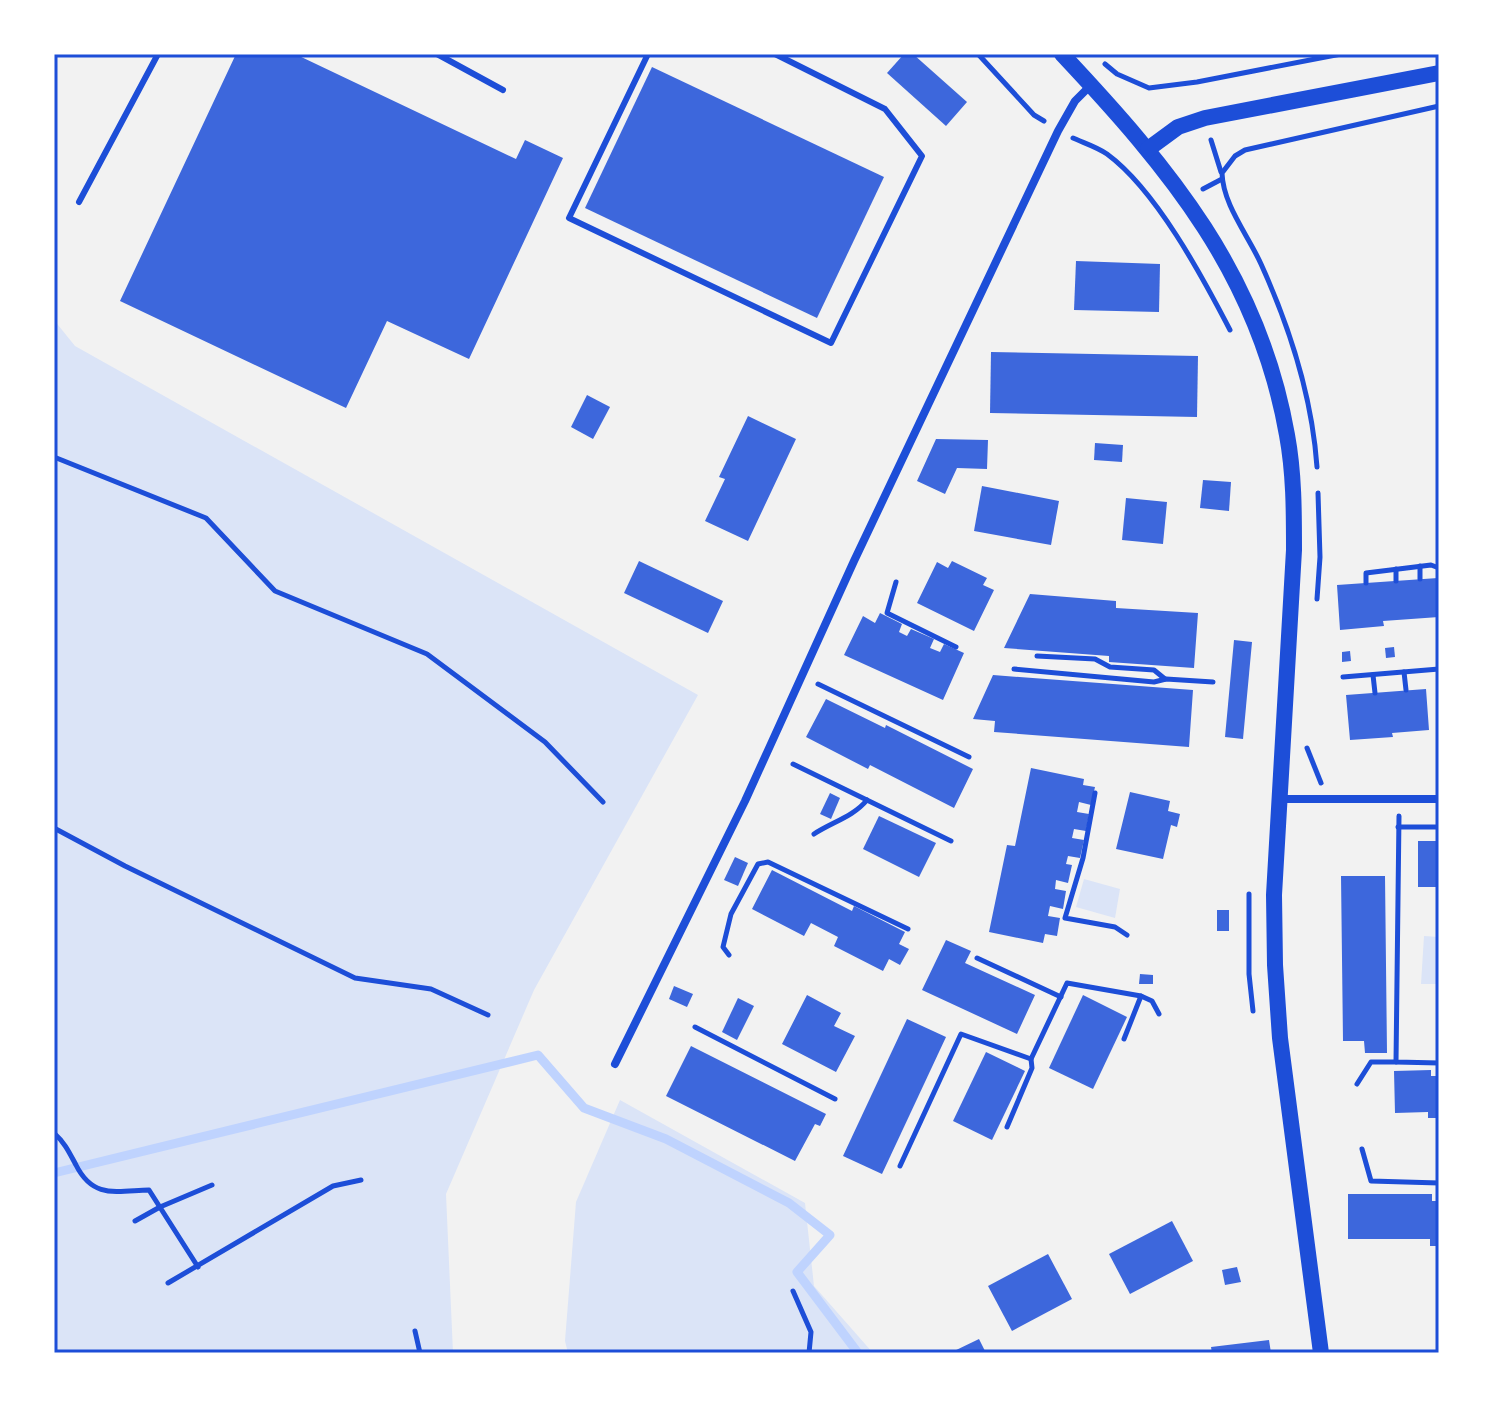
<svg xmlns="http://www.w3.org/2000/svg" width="1493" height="1407" font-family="Overpass,sans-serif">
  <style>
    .green { fill: #dbe4f7 }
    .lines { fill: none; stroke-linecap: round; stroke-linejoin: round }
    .stream { stroke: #bfd3fe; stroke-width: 9 }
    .building { fill: #3d67dc }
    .path { stroke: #1d4ed8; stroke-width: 5 }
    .service { stroke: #1d4ed8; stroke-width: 6 }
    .minor { stroke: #1d4ed8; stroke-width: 8 }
    .secondary { stroke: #1d4ed8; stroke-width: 16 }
    .neatline { fill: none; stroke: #1d4ed8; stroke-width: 3 }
  </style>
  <rect width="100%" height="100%" fill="#f2f2f2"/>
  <g class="green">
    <polygon points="54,320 75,346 698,695 534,990 446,1194 453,1353 54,1353"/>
    <polygon points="1084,879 1120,889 1115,918 1076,907"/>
    <polygon points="1424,936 1439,937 1439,984 1421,984"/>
    <polygon points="620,1100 805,1203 814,1286 873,1353 568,1353 565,1341 576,1202"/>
  </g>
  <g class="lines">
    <polyline class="stream" points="54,1173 538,1055 584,1108 666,1139 789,1203 830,1235 797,1272 858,1353"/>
  </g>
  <g class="building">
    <polygon points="236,54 295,54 516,159 525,140 563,158 469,359 387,321 346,408 120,301"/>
    <polygon points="904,54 913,54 967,102 946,126 887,73"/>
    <polygon points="652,67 884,177 817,318 585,208"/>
    <polygon points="1076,261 1160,264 1159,312 1074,310"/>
    <polygon points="991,352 1198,356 1197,417 990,413"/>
    <polygon points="587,395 610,407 593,439 571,427"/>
    <polygon points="748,416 796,439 748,541 705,521 725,479 719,477"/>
    <polygon points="936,439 988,440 987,469 957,468 945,494 917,481"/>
    <polygon points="1095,443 1123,445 1122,462 1094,460"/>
    <polygon points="1203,480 1231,482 1229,511 1200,508"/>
    <polygon points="982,486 1059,501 1051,545 974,531"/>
    <polygon points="1126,498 1167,502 1163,544 1122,540"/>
    <polygon points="639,561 723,601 708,633 624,593"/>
    <polygon points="952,561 987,578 983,585 994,590 974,631 917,603 937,562 948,568"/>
    <polygon points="1438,578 1439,617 1383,621 1384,626 1340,630 1337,585"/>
    <polygon points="1030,594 1116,601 1116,608 1198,613 1194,668 1109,662 1109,656 1004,648"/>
    <polygon points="880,613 902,624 899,632 907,636 911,629 934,639 930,648 940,652 944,644 964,653 943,700 844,655 863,616 875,623"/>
    <polygon points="1234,640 1252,642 1243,739 1225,737"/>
    <polygon points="1394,647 1395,657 1386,658 1385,648"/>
    <polygon points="1350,651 1351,661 1342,662 1342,652"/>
    <polygon points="993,675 1193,690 1189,747 994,732 995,721 973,719"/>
    <polygon points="1426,689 1429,730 1392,733 1393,737 1350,740 1346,695"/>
    <polygon points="826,699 885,728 886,725 973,769 954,808 870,765 868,769 806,737"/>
    <polygon points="1031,768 1084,779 1083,785 1095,787 1091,805 1079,802 1077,812 1089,814 1086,831 1074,829 1072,838 1084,840 1080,858 1068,856 1066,864 1072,865 1068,883 1056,880 1055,889 1066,891 1063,909 1050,906 1048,916 1060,918 1057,936 1045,934 1043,943 989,932 1007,845 1015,846"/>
    <polygon points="1130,792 1170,801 1168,811 1180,814 1177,827 1171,825 1163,859 1116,849"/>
    <polygon points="830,793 840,798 831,819 820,814"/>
    <polygon points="879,816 936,843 919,877 863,849"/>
    <polygon points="1418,841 1439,841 1439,897 1436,896 1436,887 1418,887"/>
    <polygon points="735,857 748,863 738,886 724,880"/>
    <polygon points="772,870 852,911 854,906 905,932 899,944 909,949 900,965 889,959 883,971 834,946 838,937 811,923 804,936 752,909"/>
    <polygon points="1341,876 1385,876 1387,1053 1365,1053 1364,1041 1343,1041"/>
    <rect x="1217" y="910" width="12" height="21"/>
    <polygon points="946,940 971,951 965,963 1035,995 1017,1034 922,990"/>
    <polygon points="1140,974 1153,975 1153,984 1139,984"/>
    <polygon points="674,986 693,994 687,1007 669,999"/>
    <polygon points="807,995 841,1013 834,1026 855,1036 836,1072 782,1044"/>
    <polygon points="1083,995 1127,1017 1093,1089 1049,1068"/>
    <polygon points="738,998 754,1006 737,1040 722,1032"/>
    <polygon points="907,1019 946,1037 882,1174 843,1156"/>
    <polygon points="691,1046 826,1114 820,1126 815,1124 795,1161 666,1096"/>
    <polygon points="986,1052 1025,1071 992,1140 953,1121"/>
    <polygon points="1431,1070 1431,1076 1439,1076 1439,1118 1428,1118 1428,1112 1395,1113 1394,1071"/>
    <polygon points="1348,1194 1432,1194 1432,1201 1439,1201 1439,1246 1430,1246 1430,1239 1348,1239"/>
    <polygon points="1172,1221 1193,1261 1130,1294 1109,1254"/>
    <polygon points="1048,1254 1072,1299 1012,1331 988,1286"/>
    <polygon points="1237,1267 1241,1282 1225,1285 1222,1270"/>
    <polygon points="979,1339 986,1353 950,1353"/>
    <polygon points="1269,1340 1271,1353 1212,1353 1211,1347"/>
  </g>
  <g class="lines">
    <g class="path">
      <polyline points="978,54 1034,115 1044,121"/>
      <polyline points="1105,64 1117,74 1149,88 1197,82 1341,54"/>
      <path d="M1073 138C1084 143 1097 147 1107 154 1156 190 1202 276 1230 330"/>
      <polyline points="1211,140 1221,172"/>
      <polyline points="1203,189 1222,179"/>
      <polyline points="54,457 206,518 275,591 427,654 545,742 603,802"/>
      <path d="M1317 467C1312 396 1290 328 1261 264 1248 235 1223 205 1222 173L1235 156 1245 150 1439 106"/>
      <polyline points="1420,566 1420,579"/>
      <polyline points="1396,569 1396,581"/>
      <polyline points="896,582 887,613 956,647"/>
      <polyline points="1366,583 1366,573 1431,565 1439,568"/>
      <polyline points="1317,599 1320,557 1318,493"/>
      <polyline points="1037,656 1095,659 1110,667 1154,670 1165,679"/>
      <polyline points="1014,669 1154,682 1166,679 1213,682"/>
      <polyline points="1404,672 1406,690"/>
      <polyline points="1373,675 1375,693"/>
      <polyline points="1343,677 1439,669"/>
      <polyline points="818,684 969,757"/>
      <polyline points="1307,748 1321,783"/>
      <polyline points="793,764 951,841"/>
      <polyline points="1095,793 1083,858 1065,918 1115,927 1127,935"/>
      <polyline points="1399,816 1396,1062 1439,1063"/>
      <polyline points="1398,827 1439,827"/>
      <polyline points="54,828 125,866 355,978 431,989 488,1015"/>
      <path d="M814 834C832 822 853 817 867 800"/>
      <polyline points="1249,894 1249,974 1253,1011"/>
      <polyline points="729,955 723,947 731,914 758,864 768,862 908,929"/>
      <polyline points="977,958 1061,997"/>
      <polyline points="695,1027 835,1099"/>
      <polyline points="1124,1039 1141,996"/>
      <polyline points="1357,1084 1371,1062 1396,1062"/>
      <polyline points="1007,1127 1032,1068 1031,1059"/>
      <path d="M54 1133C65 1143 69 1152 76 1165 93 1199 116 1191 149 1190L198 1267"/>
      <polyline points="1362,1149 1371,1181 1439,1183"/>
      <polyline points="900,1166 961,1034 1031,1059 1067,983 1141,996 1152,1001 1159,1014"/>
      <polyline points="135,1221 160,1207 212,1185"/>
      <polyline points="168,1283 333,1186 361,1180"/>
      <polyline points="793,1291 811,1332 809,1353"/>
      <polyline points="415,1331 420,1353"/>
    </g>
    <g class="service">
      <polyline points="437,54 503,90"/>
      <polyline points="648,54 569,218 831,343 922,156 885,109 775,54"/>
      <polyline points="79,202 158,54"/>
    </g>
    <g class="minor">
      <polyline points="1280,799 1439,799"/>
      <polyline points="615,1064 745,801 854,561 1058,131 1075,101 1091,85"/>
    </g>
    <g class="secondary">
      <path d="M1062 54C1170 169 1259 275 1287 435 1294 473 1294 511 1294 550L1274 895 1275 965 1280 1038 1321 1353"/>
      <polyline points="1148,149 1178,127 1205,118 1439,73"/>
    </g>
  </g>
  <rect width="1493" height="1407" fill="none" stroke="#ffffff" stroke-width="112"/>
  <rect x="56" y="56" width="1381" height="1295" class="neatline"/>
</svg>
